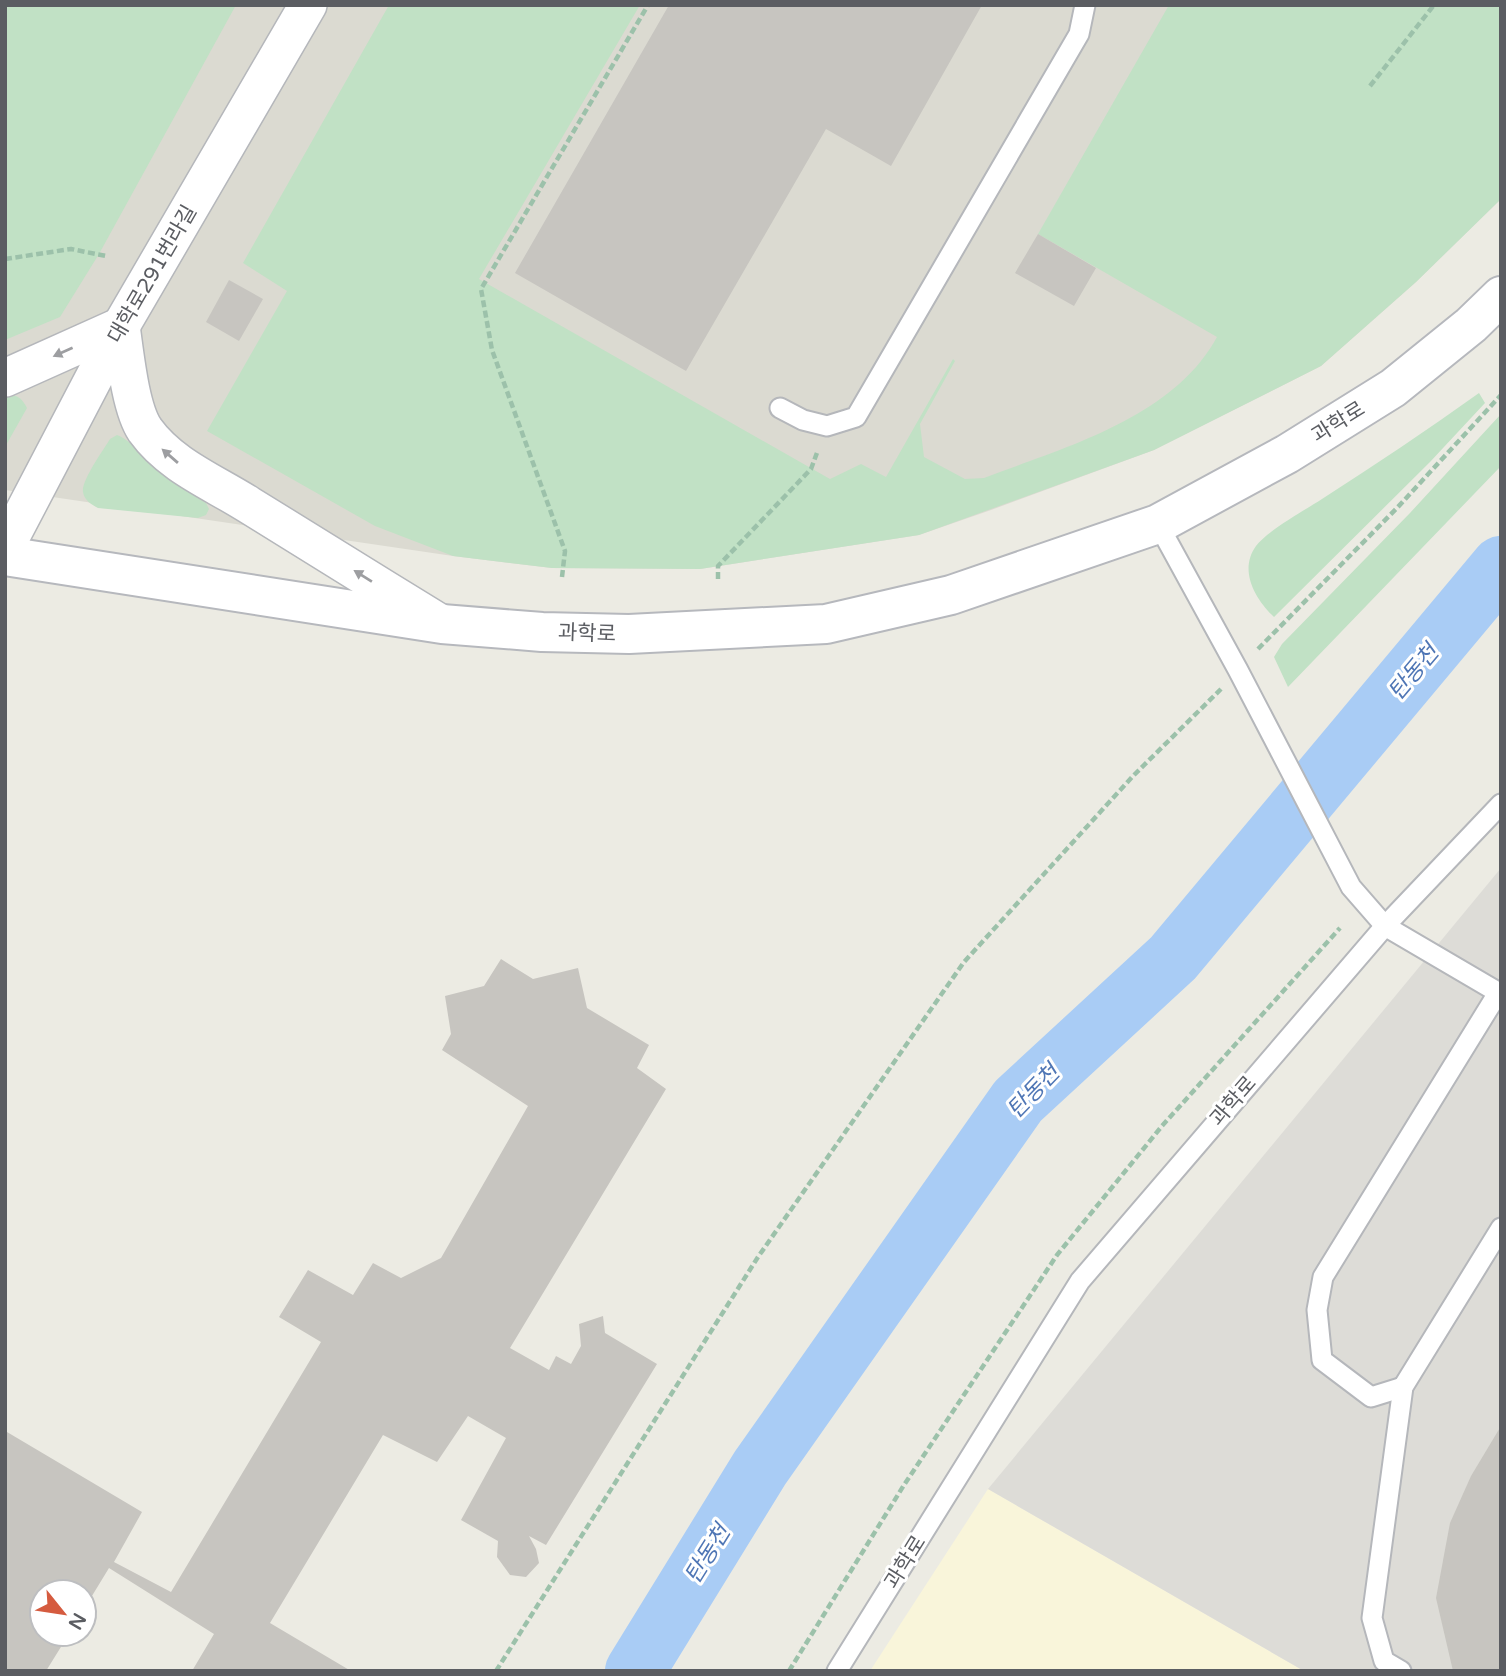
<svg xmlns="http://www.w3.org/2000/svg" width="1506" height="1676" font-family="'Varela Round','Noto Sans KR',sans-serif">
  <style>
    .commercial { fill: #f9f5da }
    .industrial { fill: #dddcd7 }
    .education { fill: #dbdad1 }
    .green { fill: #c1e1c5 }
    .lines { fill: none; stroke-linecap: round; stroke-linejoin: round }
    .river { stroke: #a9ccf5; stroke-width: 60 }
    .building { fill: #c7c5c0 }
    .lane-casing { stroke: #b5b7bb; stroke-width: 23 }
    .street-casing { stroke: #b5b7bb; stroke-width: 40 }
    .secondary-casing { stroke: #b6b8bd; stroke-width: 42 }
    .path { stroke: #9cc1aa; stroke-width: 4.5; stroke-dasharray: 7 3.5; stroke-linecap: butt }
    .lane { stroke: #fff; stroke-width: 19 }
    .street { stroke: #fff; stroke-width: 37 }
    .secondary { stroke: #fff; stroke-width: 38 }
    .oneway { fill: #9d9ea1 }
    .labels { text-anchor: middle; stroke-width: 6; stroke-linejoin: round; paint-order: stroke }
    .street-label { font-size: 21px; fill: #5b5d62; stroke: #fff }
    .water-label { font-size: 23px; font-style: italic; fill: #4f76b5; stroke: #fff }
  </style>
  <rect width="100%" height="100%" fill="#ecebe3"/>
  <polygon class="commercial" points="988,1489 1304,1671 870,1671"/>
  <polygon class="industrial" points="1501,868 1501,1671 1304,1671 988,1489"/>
  <polygon class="education" points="5,5 1501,5 1501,199 1416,282 1321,366 1154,450 991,510 919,535 700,569 552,568 453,556 5,490"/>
  <g class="green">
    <polygon points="5,5 236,5 99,254 60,317 5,340"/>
    <path d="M389 5H640L479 279 830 479 861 464 886 477 953 359 955 361 920 424 924 457 965 479 984 478C1065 447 1173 418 1217 337L1038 234 1169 5H1501V199L1416 282 1321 366 1154 450 919 535 700 569 552 568 453 556 375 526 207 431 287 291 243 263Z"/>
    <path d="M1479 393 1485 403 1430 462 1274 617C1256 600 1238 571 1256 546 1267 531 1305 510 1322 499 1375 465 1427 430 1479 393Z"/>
    <path d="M8 395C19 395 22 399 27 408L5 447V396Z"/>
    <polygon points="1501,414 1501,466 1288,687 1274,657 1282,644 1410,513"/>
    <path d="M117 435C130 439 152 465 164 475 177 485 192 494 206 503L209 509 206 515 198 518 98 508C92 505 84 500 83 492 81 481 104 449 110 439Z"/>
  </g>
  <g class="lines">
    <polyline class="river" points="635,1671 760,1468 1018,1101 1173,958 1501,566"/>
  </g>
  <g class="building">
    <polygon points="669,5 982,5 891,166 826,129 686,371 515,273"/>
    <polygon points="1038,234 1096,268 1074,306 1015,273"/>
    <polygon points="229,280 263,299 239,341 206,322"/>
    <polygon points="501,959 533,979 578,968 587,1008 649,1045 637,1068 666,1089 510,1348 549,1370 556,1356 571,1364 581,1346 579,1324 603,1316 605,1333 657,1364 546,1545 529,1536 536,1549 539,1563 526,1577 510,1575 497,1557 498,1541 461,1520 506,1438 468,1416 437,1462 383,1435 270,1623 351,1671 192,1671 214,1634 109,1568 84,1609 84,1592 42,1592 42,1634 69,1634 46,1671 5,1671 7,1432 142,1512 114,1562 171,1592 321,1342 279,1317 308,1270 353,1295 373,1263 401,1278 441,1258 528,1106 442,1050 451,1034 445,996 484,986"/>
    <polygon points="1501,1426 1501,1671 1453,1671 1436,1598 1450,1523 1471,1476"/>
  </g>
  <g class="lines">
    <defs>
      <g id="lane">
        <polyline points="780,408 803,420 827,426 856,417 1079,34 1085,5"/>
        <polyline points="1158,524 1238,670 1351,887 1385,926 1501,994"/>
        <polyline points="1403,1387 1371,1397 1322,1360 1317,1310 1323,1277 1498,993"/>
        <polyline points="837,1671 1080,1281 1385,926 1501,804"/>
        <polyline points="1401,1671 1384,1661 1372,1618 1403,1387 1501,1228"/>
      </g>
      <g id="street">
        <path d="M121 326C125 353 130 408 145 430 171 466 213 482 249 505 312 544 376 584 440 623"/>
        <polyline points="5,378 121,326"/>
        <polyline points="5,548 121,326 308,5"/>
      </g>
      <polyline id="secondary" points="5,556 442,624 542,632 629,634 826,624 951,595 1158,524 1287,454 1393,388 1471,325 1501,296"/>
    </defs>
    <use href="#lane" class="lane-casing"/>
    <use href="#street" class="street-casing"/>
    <use href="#secondary" class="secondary-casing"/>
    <g class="path">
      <polyline points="1370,86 1434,5"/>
      <polyline points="5,259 71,249 106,256"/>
      <polyline points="562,577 565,551 492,350 481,289 648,5"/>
      <polyline points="718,579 718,566 811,469 818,450"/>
      <polyline points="1258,649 1397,508 1501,395"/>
      <polyline points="496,1671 758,1257 964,962 1133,776 1221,689"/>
      <polyline points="789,1671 904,1485 1057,1255 1162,1126 1340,928"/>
    </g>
    <use href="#lane" class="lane"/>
    <use href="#street" class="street"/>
    <use href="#secondary" class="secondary"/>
  </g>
  <defs><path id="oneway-solid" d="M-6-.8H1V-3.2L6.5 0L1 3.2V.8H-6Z" transform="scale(1.75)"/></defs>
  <g class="oneway">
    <use href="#oneway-solid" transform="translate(63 352) rotate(156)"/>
    <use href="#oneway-solid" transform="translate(170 456) rotate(-139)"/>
    <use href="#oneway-solid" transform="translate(363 576) rotate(-148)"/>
  </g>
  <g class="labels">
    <g class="street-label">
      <text transform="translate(152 274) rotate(-60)" y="7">대학로291번라길</text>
      <text transform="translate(1338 422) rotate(-32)" y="7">과학로</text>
      <text transform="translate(587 633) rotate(2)" y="7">과학로</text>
      <text transform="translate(1233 1101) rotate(-49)" y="7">과학로</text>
      <text transform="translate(905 1562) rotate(-58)" y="7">과학로</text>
    </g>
    <g class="water-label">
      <text transform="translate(1413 672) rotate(-50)" y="8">탄동천</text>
      <text transform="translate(1033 1091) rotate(-46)" y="8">탄동천</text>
      <text transform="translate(707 1554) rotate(-58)" y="8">탄동천</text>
    </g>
  </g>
  <rect width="1506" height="1676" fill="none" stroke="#5b5d62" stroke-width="14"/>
  <g transform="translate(63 1613) rotate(120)"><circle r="33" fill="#ffffff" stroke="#bdbec0" stroke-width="2"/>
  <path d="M0-5L12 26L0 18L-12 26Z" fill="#d55b3f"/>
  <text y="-10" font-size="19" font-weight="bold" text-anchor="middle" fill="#5b5d62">N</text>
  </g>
</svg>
